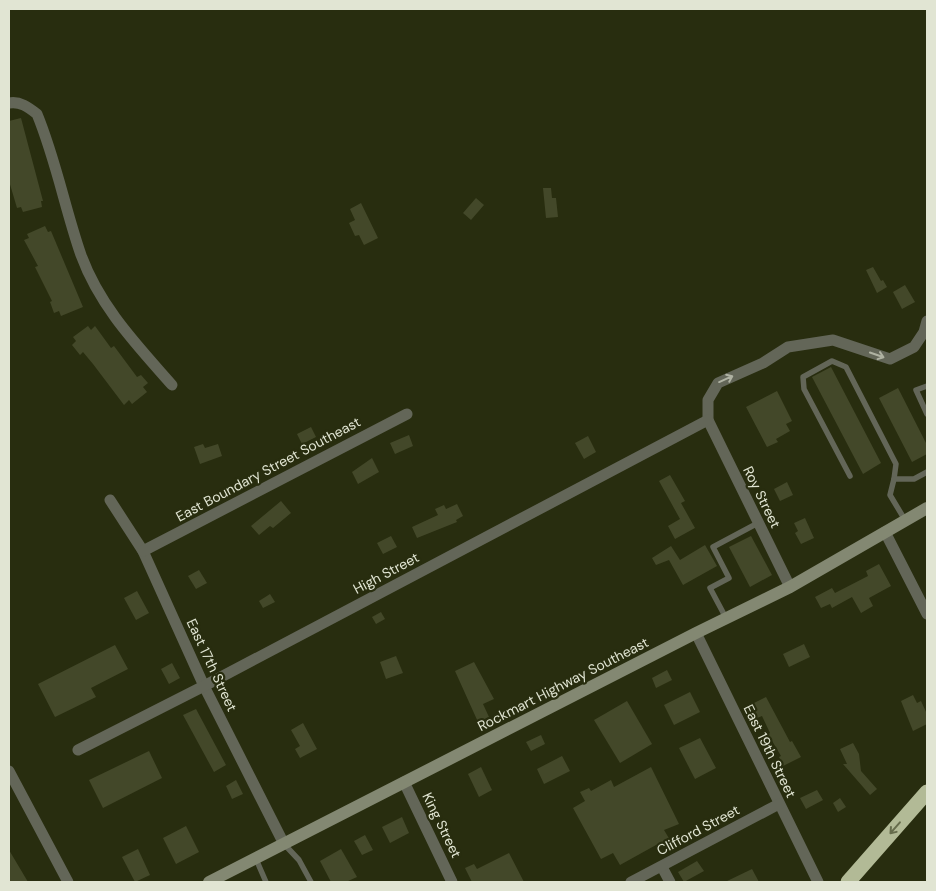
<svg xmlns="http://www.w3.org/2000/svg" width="936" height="891" font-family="'DM Sans',sans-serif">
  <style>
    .building { fill: #434829 }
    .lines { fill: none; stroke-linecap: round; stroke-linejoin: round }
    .service { stroke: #636658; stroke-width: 5.5 }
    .minor { stroke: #636658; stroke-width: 11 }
    .secondary { stroke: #838872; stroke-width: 12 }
    .motorway { stroke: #b2ba96; stroke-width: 15 }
    .oneway { stroke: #afb2a2 }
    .oneway2 { stroke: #666c4c }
    .labels { text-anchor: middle; stroke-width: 4.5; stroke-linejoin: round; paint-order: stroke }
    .street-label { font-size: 14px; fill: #e1e5d3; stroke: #282d0f }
  </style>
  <rect width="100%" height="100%" fill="#282d0f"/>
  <g class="building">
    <polygon points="21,118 43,201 41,201 42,207 23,212 21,207 17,208 9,181 9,121"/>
    <polygon points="543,188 551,188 552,198 556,198 558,217 546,218"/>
    <polygon points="476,198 484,205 471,220 463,213"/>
    <polygon points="361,203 378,238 364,245 359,235 355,236 349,223 355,220 350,209"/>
    <polygon points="45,226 48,232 51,231 83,307 61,316 59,311 54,313 50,302 52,301 35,267 38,266 24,240 29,238 27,234"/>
    <polygon points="873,267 881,281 883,280 887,287 877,293 866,270"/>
    <polygon points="905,285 915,302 902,309 893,292"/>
    <polygon points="88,326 91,330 95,326 111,348 114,346 137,377 141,375 148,383 143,387 147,392 132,404 129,400 124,405 93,364 83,352 80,355 72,345 76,341 73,337"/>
    <polygon points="831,367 881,463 863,474 812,377"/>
    <polygon points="898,388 927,445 927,454 912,462 879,398"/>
    <polygon points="777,391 792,421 786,424 790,431 776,439 778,442 767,447 746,407"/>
    <polygon points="311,427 316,437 302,444 297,434"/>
    <polygon points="409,435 413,446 395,454 390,443"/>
    <polygon points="588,436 596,452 584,459 575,443"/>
    <polygon points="203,444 205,448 218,444 222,456 200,464 194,447"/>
    <polygon points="372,458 379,472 358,484 352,472"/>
    <polygon points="670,475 685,501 681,503 695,528 675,539 668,526 680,519 659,481"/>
    <polygon points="787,482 793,495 780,501 774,489"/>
    <polygon points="281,501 291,513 273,528 270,526 259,535 251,526"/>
    <polygon points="457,504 463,516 456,520 457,522 417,538 412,527 438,515 435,509 444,505 446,509"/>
    <polygon points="805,518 814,538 801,544 795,533 798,531 794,523"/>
    <polygon points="391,536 397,547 383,554 377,543"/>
    <polygon points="751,536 772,575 750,587 729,547"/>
    <polygon points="705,545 717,566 683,585 669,560 656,565 652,558 671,546 680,560"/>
    <polygon points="879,564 891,586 869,598 873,606 861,613 852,597 832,608 830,604 821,608 815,597 832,588 835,593 868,576 866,571"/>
    <polygon points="199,570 207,583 196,589 188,576"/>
    <polygon points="137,591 149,613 136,620 124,598"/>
    <polygon points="270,594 275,602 263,608 259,601"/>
    <polygon points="381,612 385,619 376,624 372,617"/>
    <polygon points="804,644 810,657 789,667 783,654"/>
    <polygon points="115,645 128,669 91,688 96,697 55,717 38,684"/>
    <polygon points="396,656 403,673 386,679 380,662"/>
    <polygon points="474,662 494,699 483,704 489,717 478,722 455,671"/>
    <polygon points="172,663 180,678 169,684 161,669"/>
    <polygon points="667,670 672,680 656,688 652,678"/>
    <polygon points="690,692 700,712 674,725 664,705"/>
    <polygon points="913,695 917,703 921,701 927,714 927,724 913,731 901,701"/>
    <polygon points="766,697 790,742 792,741 801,757 783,766 779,757 781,756 768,734 770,733 762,716 757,718 750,705"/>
    <polygon points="627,701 652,744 620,763 594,720"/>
    <polygon points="196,709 226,765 214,772 183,715"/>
    <polygon points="303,723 317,749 300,758 295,749 300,746 291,730"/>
    <polygon points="541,735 545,744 531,751 526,742"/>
    <polygon points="700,738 716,768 695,779 679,748"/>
    <polygon points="853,743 859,754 861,771 877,789 870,795 843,764 847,764 840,749"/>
    <polygon points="149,751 162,778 103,808 89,780"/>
    <polygon points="562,756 570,771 544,784 537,769"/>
    <polygon points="481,767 492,790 479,797 468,774"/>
    <polygon points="651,767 679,824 664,830 670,840 657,847 656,845 620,865 613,853 601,859 573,808 585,801 580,792 589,788 591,791 611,780 614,787"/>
    <polygon points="236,780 243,794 232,799 226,786"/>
    <polygon points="817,790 823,800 806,809 800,798"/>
    <polygon points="840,798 846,807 838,812 833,803"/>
    <polygon points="402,817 409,833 390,843 382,827"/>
    <polygon points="186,826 199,852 176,864 163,838"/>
    <polygon points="365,835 373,850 362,855 354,841"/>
    <polygon points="138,849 150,875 135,882 122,857"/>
    <polygon points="341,849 357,877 346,882 331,882 320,861"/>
    <polygon points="9,850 28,882 9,882"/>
    <polygon points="509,853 524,882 472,882 465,868 474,864 477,869"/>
    <polygon points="697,861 704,871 684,882 678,872"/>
    <polygon points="752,869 759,882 725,882"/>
  </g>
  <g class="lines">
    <g class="service">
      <polyline points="927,386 916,390 927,414"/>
      <polyline points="850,476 804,389 803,377 832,361 846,367 896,464 894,479"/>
      <polyline points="905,520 890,495 894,479 914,479 927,472"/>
      <polyline points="726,618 710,588 729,578 713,547 758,523"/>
      <polyline points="284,844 299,860 311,882"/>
      <polyline points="256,859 266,882"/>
    </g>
    <g class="minor">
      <path d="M9 103C20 101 28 107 37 114 56 160 65 209 81 255 100 307 137 345 172 385"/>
      <polyline points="110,500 143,551 204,686 284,844"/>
      <polyline points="885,532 927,614"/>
      <polyline points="143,551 407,414"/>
      <polyline points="790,587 708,420 708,400 718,383 763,363 788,347 833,340 890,359 914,347 924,332 927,321"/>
      <polyline points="696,633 818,882"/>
      <polyline points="78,750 204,686 708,420"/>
      <polyline points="9,771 68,882"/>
      <polyline points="404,782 452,882"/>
      <polyline points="662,867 670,882"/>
      <polyline points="631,882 779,804"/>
    </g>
    <polyline class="secondary" points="209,882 696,633 790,587 927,508"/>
    <polyline class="motorway" points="848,882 927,792"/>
  </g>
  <defs><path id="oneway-shaft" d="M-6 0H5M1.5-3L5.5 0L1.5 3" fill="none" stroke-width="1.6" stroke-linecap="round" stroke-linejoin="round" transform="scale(1.25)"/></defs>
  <g class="oneway">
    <use href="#oneway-shaft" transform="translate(877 355) rotate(19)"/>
    <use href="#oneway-shaft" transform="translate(726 379) rotate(-24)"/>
  </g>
  <use class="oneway2" href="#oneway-shaft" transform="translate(895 828) rotate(131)"/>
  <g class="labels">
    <g class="street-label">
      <text transform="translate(268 469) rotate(-28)" y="5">East Boundary Street Southeast</text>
      <text transform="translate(762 497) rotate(64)" y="5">Roy Street</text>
      <text transform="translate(386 573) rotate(-28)" y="5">High Street</text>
      <text transform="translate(212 665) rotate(65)" y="5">East 17th Street</text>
      <text transform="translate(563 684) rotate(-27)" y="5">Rockmart Highway Southeast</text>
      <text transform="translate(770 751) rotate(64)" y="5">East 19th Street</text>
      <text transform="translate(442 825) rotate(64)" y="5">King Street</text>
      <text transform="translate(698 830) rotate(-28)" y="5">Clifford Street</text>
    </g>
  </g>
  <rect width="936" height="891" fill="none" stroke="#e1e5d3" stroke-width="20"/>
</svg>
